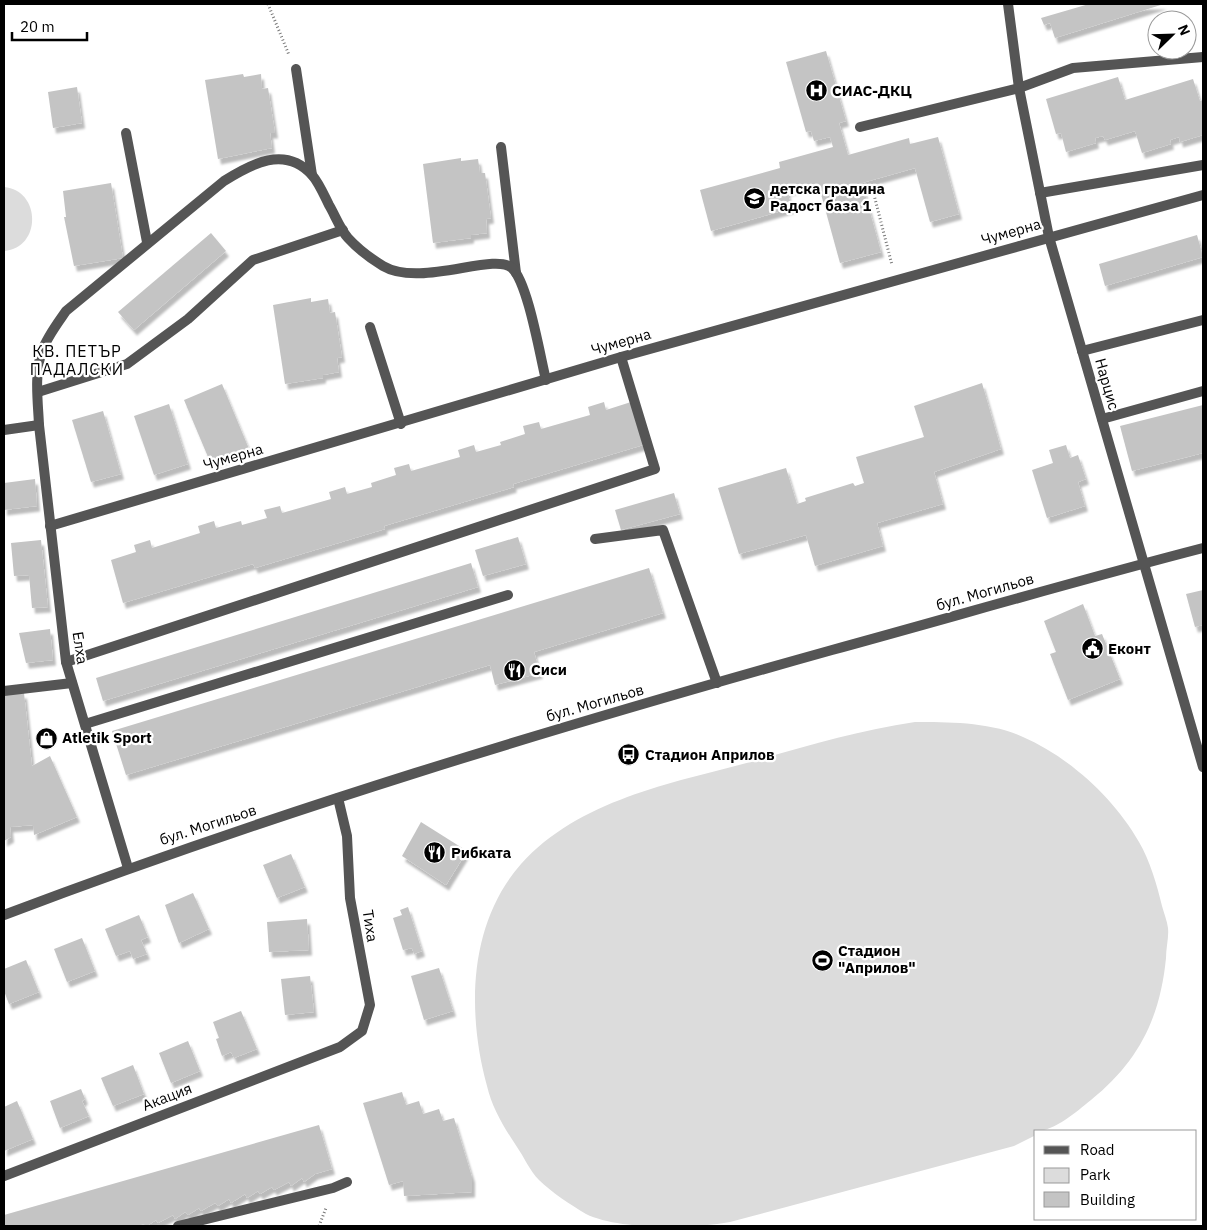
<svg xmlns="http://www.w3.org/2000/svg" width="1207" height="1230" font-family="'IBM Plex Sans',sans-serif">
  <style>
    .green { fill: #dcdcdc }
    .building { fill: #c4c4c4; filter: url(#shadow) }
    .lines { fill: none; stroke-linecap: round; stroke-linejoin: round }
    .path { stroke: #777; stroke-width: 3; stroke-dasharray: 1 2.5; stroke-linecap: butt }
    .service { stroke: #555; stroke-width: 10 }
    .minor { stroke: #555; stroke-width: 10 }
    .tertiary { stroke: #555; stroke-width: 10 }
    .labels { text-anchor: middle; stroke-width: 4.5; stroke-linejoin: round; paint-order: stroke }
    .poi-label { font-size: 15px; font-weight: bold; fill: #000; stroke: #fff; text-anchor: start }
    .street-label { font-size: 15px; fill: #000; stroke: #fff }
    .neighbourhood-label { font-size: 16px; letter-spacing: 1px; fill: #000; stroke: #fff }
  </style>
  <defs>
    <filter id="shadow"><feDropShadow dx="3" dy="5.5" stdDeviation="1" flood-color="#0004"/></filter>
  </defs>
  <rect width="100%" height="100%" fill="#fff"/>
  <g class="green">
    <path d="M4 187C41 190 42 248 4 251Z"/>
    <path d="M915 722C949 722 991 722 1023 737 1069 757 1114 798 1139 842 1150 861 1157 885 1162 906 1164 913 1167 921 1168 928 1169 937 1166 948 1166 958 1160 1019 1138 1062 1091 1100 1076 1112 1055 1131 1036 1131V1135L1014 1146 730 1222C693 1229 618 1230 586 1214 571 1205 551 1192 539 1180 530 1171 524 1157 517 1147 505 1129 492 1108 487 1086 467 1013 468 924 521 864 580 799 673 783 754 761 807 746 860 730 915 722Z"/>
  </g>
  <g class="building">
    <polygon points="1089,4 1164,4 1055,38 1050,23 1044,25 1041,18"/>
    <polygon points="826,51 846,121 839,123 848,155 909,138 910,144 938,137 959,214 930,222 915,168 862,183 881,252 840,263 818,183 787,191 792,208 711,231 700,190 780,168 779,162 833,147 830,137 814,141 811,131 806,132 786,62"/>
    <polygon points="243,74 244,77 261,74 262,89 268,88 275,133 270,133 272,148 218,159 205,80"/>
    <polygon points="1118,77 1125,100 1193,79 1200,101 1203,100 1203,135 1180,142 1179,137 1170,140 1171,144 1142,153 1135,131 1105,140 1103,136 1095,138 1096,143 1066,152 1061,133 1056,134 1046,99"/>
    <polygon points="77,87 82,123 53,128 48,92"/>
    <polygon points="461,158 461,161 478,159 480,173 485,173 491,218 486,219 487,233 471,235 471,238 433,243 423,164"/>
    <polygon points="111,183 123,258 74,266 64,217 66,217 63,191"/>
    <polygon points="211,233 226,251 134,330 118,312"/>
    <polygon points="1197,235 1203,257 1105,286 1099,264"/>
    <polygon points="311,298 311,302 328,299 330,313 335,312 342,357 337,358 339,372 323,375 323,378 285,384 273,305"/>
    <polygon points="982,383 1001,449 934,472 943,504 877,523 883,546 815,566 806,535 739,554 718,488 786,468 797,504 806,501 805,498 853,483 855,486 864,483 856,457 924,437 914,406"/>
    <polygon points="222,384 249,449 211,464 184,400"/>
    <polygon points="604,402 606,410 631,402 643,445 513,484 514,487 384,526 385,529 255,568 253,564 123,603 111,560 136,552 134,545 150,540 152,548 200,533 198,526 214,521 216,528 241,521 242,525 267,518 264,510 280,506 282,513 331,499 329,492 345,487 347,494 372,487 371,483 396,475 394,468 409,464 411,471 460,457 458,450 474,445 476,452 501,445 500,442 525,434 523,426 539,422 541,429 590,415 588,407"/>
    <polygon points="169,404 188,464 154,475 134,416"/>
    <polygon points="1203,405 1203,453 1132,471 1120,426"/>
    <polygon points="103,411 121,474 91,482 72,420"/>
    <polygon points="1066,445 1070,458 1078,455 1086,479 1078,482 1085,506 1047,518 1032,470 1053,463 1049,450"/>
    <polygon points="35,479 37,506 4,510 4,483"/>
    <polygon points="674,493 680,514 621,530 615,510"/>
    <polygon points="518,537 526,564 483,576 475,550"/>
    <polygon points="41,540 48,607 32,608 29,575 14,576 11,543"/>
    <polygon points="471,563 478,587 103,701 96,678"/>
    <polygon points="649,568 663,613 534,652 540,673 495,685 490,665 126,775 112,731"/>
    <polygon points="1203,590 1203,625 1195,627 1186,594"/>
    <polygon points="1083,604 1095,636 1102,634 1120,679 1068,700 1050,654 1056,652 1044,621"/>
    <polygon points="50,629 53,660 26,663 19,633"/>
    <polygon points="24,693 32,766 50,756 77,817 34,835 33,825 10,827 11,837 4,841 4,695"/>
    <polygon points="421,822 467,851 446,885 402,856"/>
    <polygon points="291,854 305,887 277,898 263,865"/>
    <polygon points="193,893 209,929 179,943 165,905"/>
    <polygon points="408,907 422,951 414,954 412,948 403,950 393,918 402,915 400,910"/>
    <polygon points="139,915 148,937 141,940 147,954 133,959 130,951 116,956 105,929"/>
    <polygon points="307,919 309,950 269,952 267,922"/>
    <polygon points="82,938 95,971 67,982 54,949"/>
    <polygon points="26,960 39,992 9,1004 4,991 4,969"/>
    <polygon points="439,968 453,1011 424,1020 411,976"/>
    <polygon points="310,976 314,1012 285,1015 281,979"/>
    <polygon points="241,1011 257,1049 234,1058 231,1052 222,1056 216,1039 219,1038 213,1022"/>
    <polygon points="188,1041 200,1071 171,1083 159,1053"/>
    <polygon points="133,1065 144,1094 113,1106 101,1078"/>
    <polygon points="81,1089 85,1099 82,1101 89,1116 60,1128 50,1101"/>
    <polygon points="402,1092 406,1105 419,1101 423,1114 439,1109 443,1121 454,1118 472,1177 472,1192 404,1196 403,1181 389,1185 363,1103"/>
    <polygon points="17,1101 33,1139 4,1151 4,1107"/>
    <polygon points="319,1125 332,1169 315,1174 304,1182 302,1178 291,1186 289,1182 274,1190 272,1187 260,1194 258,1191 247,1198 245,1194 231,1203 229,1199 218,1206 215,1203 201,1211 199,1208 188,1215 185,1212 175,1219 173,1215 158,1223 156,1220 147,1226 143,1224 139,1226 4,1226 4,1215"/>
  </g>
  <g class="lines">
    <g class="path">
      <polyline points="268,4 289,55"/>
      <polyline points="873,191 892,265"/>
      <polyline points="319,1226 326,1208"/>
    </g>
    <g class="service">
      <polyline points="296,69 312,175"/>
      <polyline points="860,127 1019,88 1073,68 1203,57"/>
      <polyline points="126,133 147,242"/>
      <polyline points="501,147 516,273"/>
      <polyline points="1040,193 1203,165"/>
      <polyline points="370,327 401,424"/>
      <polyline points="38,392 127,364 188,319 253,260 343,230"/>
      <polyline points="1102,419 1203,391"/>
      <path d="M39 425C38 402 34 374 42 351 47 337 57 324 66 311L224 181C251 164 285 145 312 175 319 183 324 195 329 205 335 215 340 229 348 238 358 249 370 258 383 266 420 288 494 252 512 268 528 283 540 356 546 380"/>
      <polyline points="595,539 663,530 717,683"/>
      <polyline points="66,662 655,469 621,357"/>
      <polyline points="4,691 72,683"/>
      <polyline points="85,724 508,595"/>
    </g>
    <g class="minor">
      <polyline points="1008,4 1019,88 1049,237 1203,767"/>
      <polyline points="1082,351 1203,320"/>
      <polyline points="4,430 39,425 66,662 128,868"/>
      <polyline points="50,526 621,357 1203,195"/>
      <polyline points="4,1176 340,1047 362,1031 370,1005 350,898 347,836 338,798"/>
      <polyline points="178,1226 333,1188 347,1182"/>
    </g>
    <path class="tertiary" d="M4 915C275 812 553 728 832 650 956 616 1079 580 1203 548"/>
  </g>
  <defs>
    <symbol id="hospital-disc" viewBox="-11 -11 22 22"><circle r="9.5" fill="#000" stroke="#fff"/><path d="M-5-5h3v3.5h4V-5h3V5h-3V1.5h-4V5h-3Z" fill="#fff"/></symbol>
    <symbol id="school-disc" viewBox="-11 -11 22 22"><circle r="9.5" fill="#000" stroke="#fff"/><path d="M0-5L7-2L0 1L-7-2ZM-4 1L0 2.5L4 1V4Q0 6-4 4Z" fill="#fff"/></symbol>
    <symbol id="civic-disc" viewBox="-11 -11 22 22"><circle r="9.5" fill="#000" stroke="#fff"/><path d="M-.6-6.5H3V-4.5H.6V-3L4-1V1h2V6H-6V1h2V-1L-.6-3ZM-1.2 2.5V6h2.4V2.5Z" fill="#fff"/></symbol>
    <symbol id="restaurant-disc" viewBox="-11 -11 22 22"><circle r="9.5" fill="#000" stroke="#fff"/><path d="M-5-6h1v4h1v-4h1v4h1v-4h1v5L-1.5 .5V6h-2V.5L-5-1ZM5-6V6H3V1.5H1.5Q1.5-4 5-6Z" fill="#fff"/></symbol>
    <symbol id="shop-disc" viewBox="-11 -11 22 22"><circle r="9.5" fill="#000" stroke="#fff"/><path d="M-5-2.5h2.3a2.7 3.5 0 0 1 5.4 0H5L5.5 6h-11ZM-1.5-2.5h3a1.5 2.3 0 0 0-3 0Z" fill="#fff"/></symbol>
    <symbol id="bus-disc" viewBox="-11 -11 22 22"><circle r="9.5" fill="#000" stroke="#fff"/><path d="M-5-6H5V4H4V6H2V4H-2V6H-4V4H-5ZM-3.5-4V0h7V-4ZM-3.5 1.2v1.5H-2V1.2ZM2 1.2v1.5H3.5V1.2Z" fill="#fff"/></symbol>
    <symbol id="stadium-disc" viewBox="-11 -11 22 22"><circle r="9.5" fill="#000" stroke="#fff"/><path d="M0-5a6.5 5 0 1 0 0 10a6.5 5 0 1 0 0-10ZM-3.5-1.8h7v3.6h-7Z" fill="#fff"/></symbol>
  </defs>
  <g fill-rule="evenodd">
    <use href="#hospital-disc" x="804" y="78" width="25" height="25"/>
    <use href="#school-disc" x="742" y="186" width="25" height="25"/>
    <use href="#civic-disc" x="1080" y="636" width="25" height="25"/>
    <use href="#restaurant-disc" x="502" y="658" width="25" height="25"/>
    <use href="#shop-disc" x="34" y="726" width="25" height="25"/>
    <use href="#bus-disc" x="616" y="742" width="25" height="25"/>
    <use href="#restaurant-disc" x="422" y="840" width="25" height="25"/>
    <use href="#stadium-disc" x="810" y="948" width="25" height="25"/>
  </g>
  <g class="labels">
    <g class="poi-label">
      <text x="832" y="96">СИАС-ДКЦ</text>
      <text x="770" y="194">детска градина<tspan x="770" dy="17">Радост база 1</tspan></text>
      <text x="1108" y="654">Еконт</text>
      <text x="531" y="675">Сиси</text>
      <text x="62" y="743">Atletik Sport</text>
      <text x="645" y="760">Стадион Априлов</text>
      <text x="451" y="858">Рибката</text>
      <text x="838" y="956">Стадион<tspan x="838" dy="17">"Априлов"</tspan></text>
    </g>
    <g class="street-label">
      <text transform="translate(1011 232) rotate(-16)" y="5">Чумерна</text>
      <text transform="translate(621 342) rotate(-16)" y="5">Чумерна</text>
      <text transform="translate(1107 384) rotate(74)" y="5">Нарцис</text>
      <text transform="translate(233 457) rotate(-16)" y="5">Чумерна</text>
      <text transform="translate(985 592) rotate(-16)" y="5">бул. Могильов</text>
      <text transform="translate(80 648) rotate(81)" y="5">Елха</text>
      <text transform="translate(595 703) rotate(-16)" y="5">бул. Могильов</text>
      <text transform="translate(208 825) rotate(-18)" y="5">бул. Могильов</text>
      <text transform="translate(370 926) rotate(81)" y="5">Тиха</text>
      <text transform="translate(167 1097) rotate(-21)" y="5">Акация</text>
    </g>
    <g class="neighbourhood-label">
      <text x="77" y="357">КВ. ПЕТЪР<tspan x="77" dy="18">ПАДАЛСКИ</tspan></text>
    </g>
  </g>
  <rect width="1207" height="1230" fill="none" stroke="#000000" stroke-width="10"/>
  <rect x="1034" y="1130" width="162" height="90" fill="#ffffff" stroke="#999999"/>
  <rect x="1044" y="1146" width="25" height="8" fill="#555555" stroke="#999999"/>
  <text x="1080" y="1155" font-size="15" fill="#000000">Road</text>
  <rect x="1044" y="1168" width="25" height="15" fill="#dcdcdc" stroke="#999999"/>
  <text x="1080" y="1180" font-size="15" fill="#000000">Park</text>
  <rect x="1044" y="1192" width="25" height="15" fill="#c4c4c4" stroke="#999999"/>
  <text x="1080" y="1205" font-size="15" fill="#000000">Building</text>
  <g transform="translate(1172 35) rotate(67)"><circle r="24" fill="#ffffff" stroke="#999999"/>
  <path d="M0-4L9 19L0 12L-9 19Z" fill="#000000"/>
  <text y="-8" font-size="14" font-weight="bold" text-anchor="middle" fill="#000000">N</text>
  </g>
  <path d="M12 32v8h75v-8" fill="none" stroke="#000000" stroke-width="2.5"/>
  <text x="20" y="32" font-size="15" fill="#000000" stroke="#ffffff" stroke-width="4" paint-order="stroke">20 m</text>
</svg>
